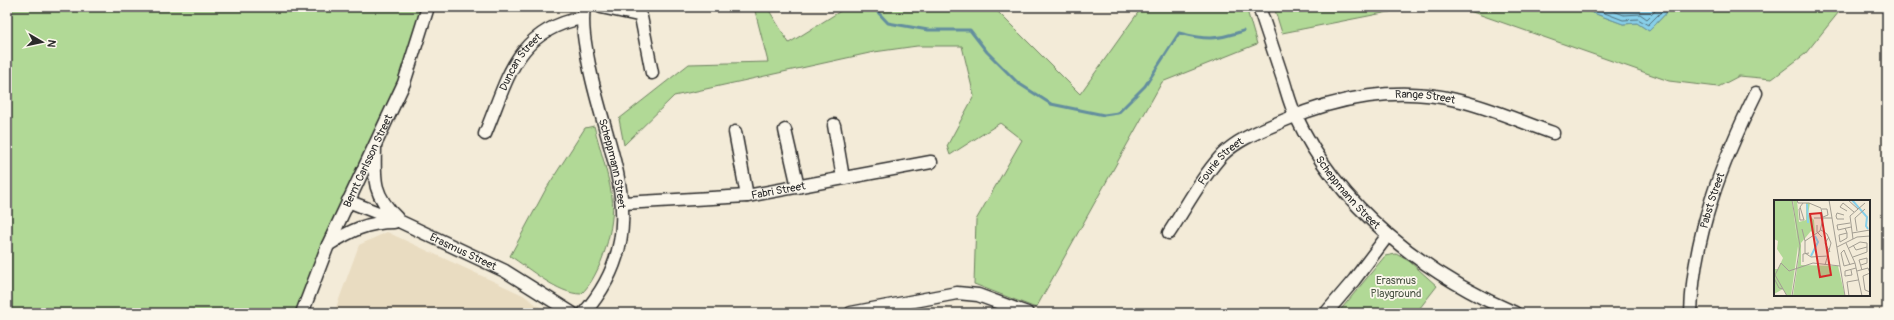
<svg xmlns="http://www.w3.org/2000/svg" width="1894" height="320" font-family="Pangolin,sans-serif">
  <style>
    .built { fill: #e9dcc1 }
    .green { fill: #b1d996; stroke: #6e8260 }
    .water { fill: #88d0ea; stroke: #638e9e }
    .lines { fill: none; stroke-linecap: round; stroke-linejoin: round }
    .shore { stroke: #506d77; stroke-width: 1 }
    .stream { stroke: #638e9e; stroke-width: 3 }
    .minor-casing { stroke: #2b2b2b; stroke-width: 15 }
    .minor { stroke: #fbf7ec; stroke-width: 12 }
    .labels { text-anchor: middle; stroke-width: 3.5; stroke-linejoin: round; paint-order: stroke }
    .street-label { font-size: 11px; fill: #2b2b2b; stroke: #fbf7ec }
    .park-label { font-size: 11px; fill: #4c5646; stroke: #fbf7ec }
    .inset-river { fill: none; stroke: #88d0ea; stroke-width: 2 }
    .inset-road { fill: none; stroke: #a39e93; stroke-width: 1 }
    .view { fill: #d62828; fill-opacity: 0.15; stroke: #d62828; stroke-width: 2 }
    .inset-edge { fill: none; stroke: #2b2b2b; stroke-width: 2 }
  </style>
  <rect width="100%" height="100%" fill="#f3ebd8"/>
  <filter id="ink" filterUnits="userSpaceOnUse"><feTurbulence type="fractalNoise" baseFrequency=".025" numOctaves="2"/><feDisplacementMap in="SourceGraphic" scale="8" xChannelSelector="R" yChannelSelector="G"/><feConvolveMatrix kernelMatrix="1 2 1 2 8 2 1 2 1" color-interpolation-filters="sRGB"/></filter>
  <g filter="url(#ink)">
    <polygon class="built" points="387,232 523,295 548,313 334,313 359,245"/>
    <g class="green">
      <polygon points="7,7 428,7 421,33 302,313 7,313"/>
      <polygon points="754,7 767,7 789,43 847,7 993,7 1080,94 1142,7 1246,7 1257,44 1162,82 1036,308 974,284 976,220 1022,140 1000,123 950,155 947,146 974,96 962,46 917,46 874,52 674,96 624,145 619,119 689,64 768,62"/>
      <polygon points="1274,7 1414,7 1282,33"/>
      <polygon points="1458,7 1577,7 1623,24 1637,23 1649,31 1672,7 1843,7 1805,54 1772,79 1739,76 1718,87 1669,81"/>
      <path d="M594 126C600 149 608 173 612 197 616 224 601 276 581 294 558 294 529 268 510 256L546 189 585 128Z"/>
      <polygon points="1396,254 1409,261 1437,286 1416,313 1338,313 1385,256"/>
    </g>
    <polygon class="water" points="1577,7 1672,7 1649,31 1637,23 1623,24"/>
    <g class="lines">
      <g class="shore">
        <polyline points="1589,7 1623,20 1638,19 1648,25 1666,7"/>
        <polyline points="1603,7 1624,15 1640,14 1647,19 1659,7"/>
      </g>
      <g class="stream">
        <path d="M873 7 888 23 928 30H970L987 52 1018 83 1051 104 1104 115 1118 113 1145 86 1179 33C1206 40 1216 40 1243 31"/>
        <polyline points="1278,9 1292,7"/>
      </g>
      <defs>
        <g id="minor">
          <path id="s1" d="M584 7C581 28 586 49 590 70 609 160 655 231 584 313"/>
          <polyline points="601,7 638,15 641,17 652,73"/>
          <path id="s2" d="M1259 7C1267 31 1275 55 1283 79 1287 91 1290 105 1296 116 1338 207 1424 274 1515 313"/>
          <polyline points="834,125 843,178"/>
          <polyline points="785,130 798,187"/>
          <polyline points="735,132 747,196"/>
          <path id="s3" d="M485 134C508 79 515 31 582 18"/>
          <path d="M375 148C374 180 373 195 397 218"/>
          <path id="s4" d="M348 201 401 222 505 271 572 313"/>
          <path id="s5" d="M623 203 747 196 931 162"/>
          <path id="s6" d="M1169 233C1186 207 1201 178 1222 155 1239 138 1263 130 1285 120 1338 97 1398 86 1456 100 1489 107 1521 122 1553 133"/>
          <path d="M328 245C350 231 367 222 394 222"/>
          <path id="s7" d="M302 313 328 245 404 83 428 7"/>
          <polyline points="851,313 957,293 978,295 1027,313"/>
          <polyline points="1326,313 1354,280 1388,235"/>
          <path id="s8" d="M1691 313C1693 235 1722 162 1756 93"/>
        </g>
      </defs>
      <use href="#minor" class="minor-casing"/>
      <use href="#minor" class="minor"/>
    </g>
  </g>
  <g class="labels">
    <g class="street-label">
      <text dy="4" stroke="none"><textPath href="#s3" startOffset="81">Duncan Street</textPath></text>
      <text dy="4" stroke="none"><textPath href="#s6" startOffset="311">Range Street</textPath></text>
      <text dy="4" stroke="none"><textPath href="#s7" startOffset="166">Bernt Carlsson Street</textPath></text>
      <text dy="4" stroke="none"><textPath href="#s6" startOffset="89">Fourie Street</textPath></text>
      <text dy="4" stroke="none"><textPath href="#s1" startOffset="160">Scheppmann Street</textPath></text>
      <text dy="4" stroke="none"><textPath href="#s5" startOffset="156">Fabri Street</textPath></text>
      <text dy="4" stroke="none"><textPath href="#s2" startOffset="208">Scheppmann Street</textPath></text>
      <text dy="4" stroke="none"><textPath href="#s8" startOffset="115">Pabst Street</textPath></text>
      <text dy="4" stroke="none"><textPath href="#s4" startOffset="126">Erasmus Street</textPath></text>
    </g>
    <g class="park-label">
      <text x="1396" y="284">Erasmus<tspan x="1396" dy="13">Playground</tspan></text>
    </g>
  </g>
  <g transform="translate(1774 200)">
    <rect width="96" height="96" fill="#f3ebd8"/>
    <path d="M0 0H18L24 46 17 96H13L9 89 0 94V69H4L9 58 3 49 4 41 0 39ZM19 0H23L25 22 32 20V3H36L34 14 40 20 41 34 37 31 27 43V65L64 66 71 96H19L25 56Z" fill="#b1d996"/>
    <path class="inset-river" d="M78 0 93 17 92 26 94 29M33 4 34 23M37 56 44 42 41 36"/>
    <path class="inset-road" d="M18 0 26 46 18 96M23 0 24 3H35L47 8 49 19 46 31 31 41V53L37 57 54 56M55 0 71 96M74 0 84 9M29 3 26 7 30 20M27 8 25 9 26 20H30M48 9H53L54 15 49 17M73 11 66 7 69 3 80 12M40 18H58M70 19H63L62 16 63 13 70 15M76 23 63 25 64 30 77 27M43 25V32L48 37M71 28 73 33V38L66 42 65 35 73 33M28 29 31 41M47 30 53 34 57 43 51 65M83 31 81 18 91 9M78 33 96 30M55 37 51 43 56 52M79 39 76 16 91 3M72 43 81 63 88 96M79 45 82 50 93 47M63 47 83 37 96 36M75 48 86 42 93 43V52L79 57M70 50 67 53 70 66 81 63M70 50 76 65M29 62V54L35 53M7 63 15 71 39 63 66 66M7 63 1 75 13 96M87 65 93 63V58L85 60 88 70M77 70 78 75 71 76V71L82 68M83 71 94 68 96 73M96 73 89 76 91 90 96 92M0 78 5 88 9 89M75 96 73 82 84 80"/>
    <path class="view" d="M47 13 57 75 46 77 36 14Z"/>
    <rect width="96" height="96" class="inset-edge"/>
  </g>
  <rect width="1894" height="320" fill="none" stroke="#fbf7ec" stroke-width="24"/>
  <rect x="12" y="12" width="1870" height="296" fill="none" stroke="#2b2b2b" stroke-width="1.5" filter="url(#ink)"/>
  <g transform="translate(42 42) rotate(99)" stroke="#fbf7ec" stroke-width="3" paint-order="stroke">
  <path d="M0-3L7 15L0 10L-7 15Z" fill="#2b2b2b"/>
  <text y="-6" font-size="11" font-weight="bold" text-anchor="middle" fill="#2b2b2b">N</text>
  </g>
</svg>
